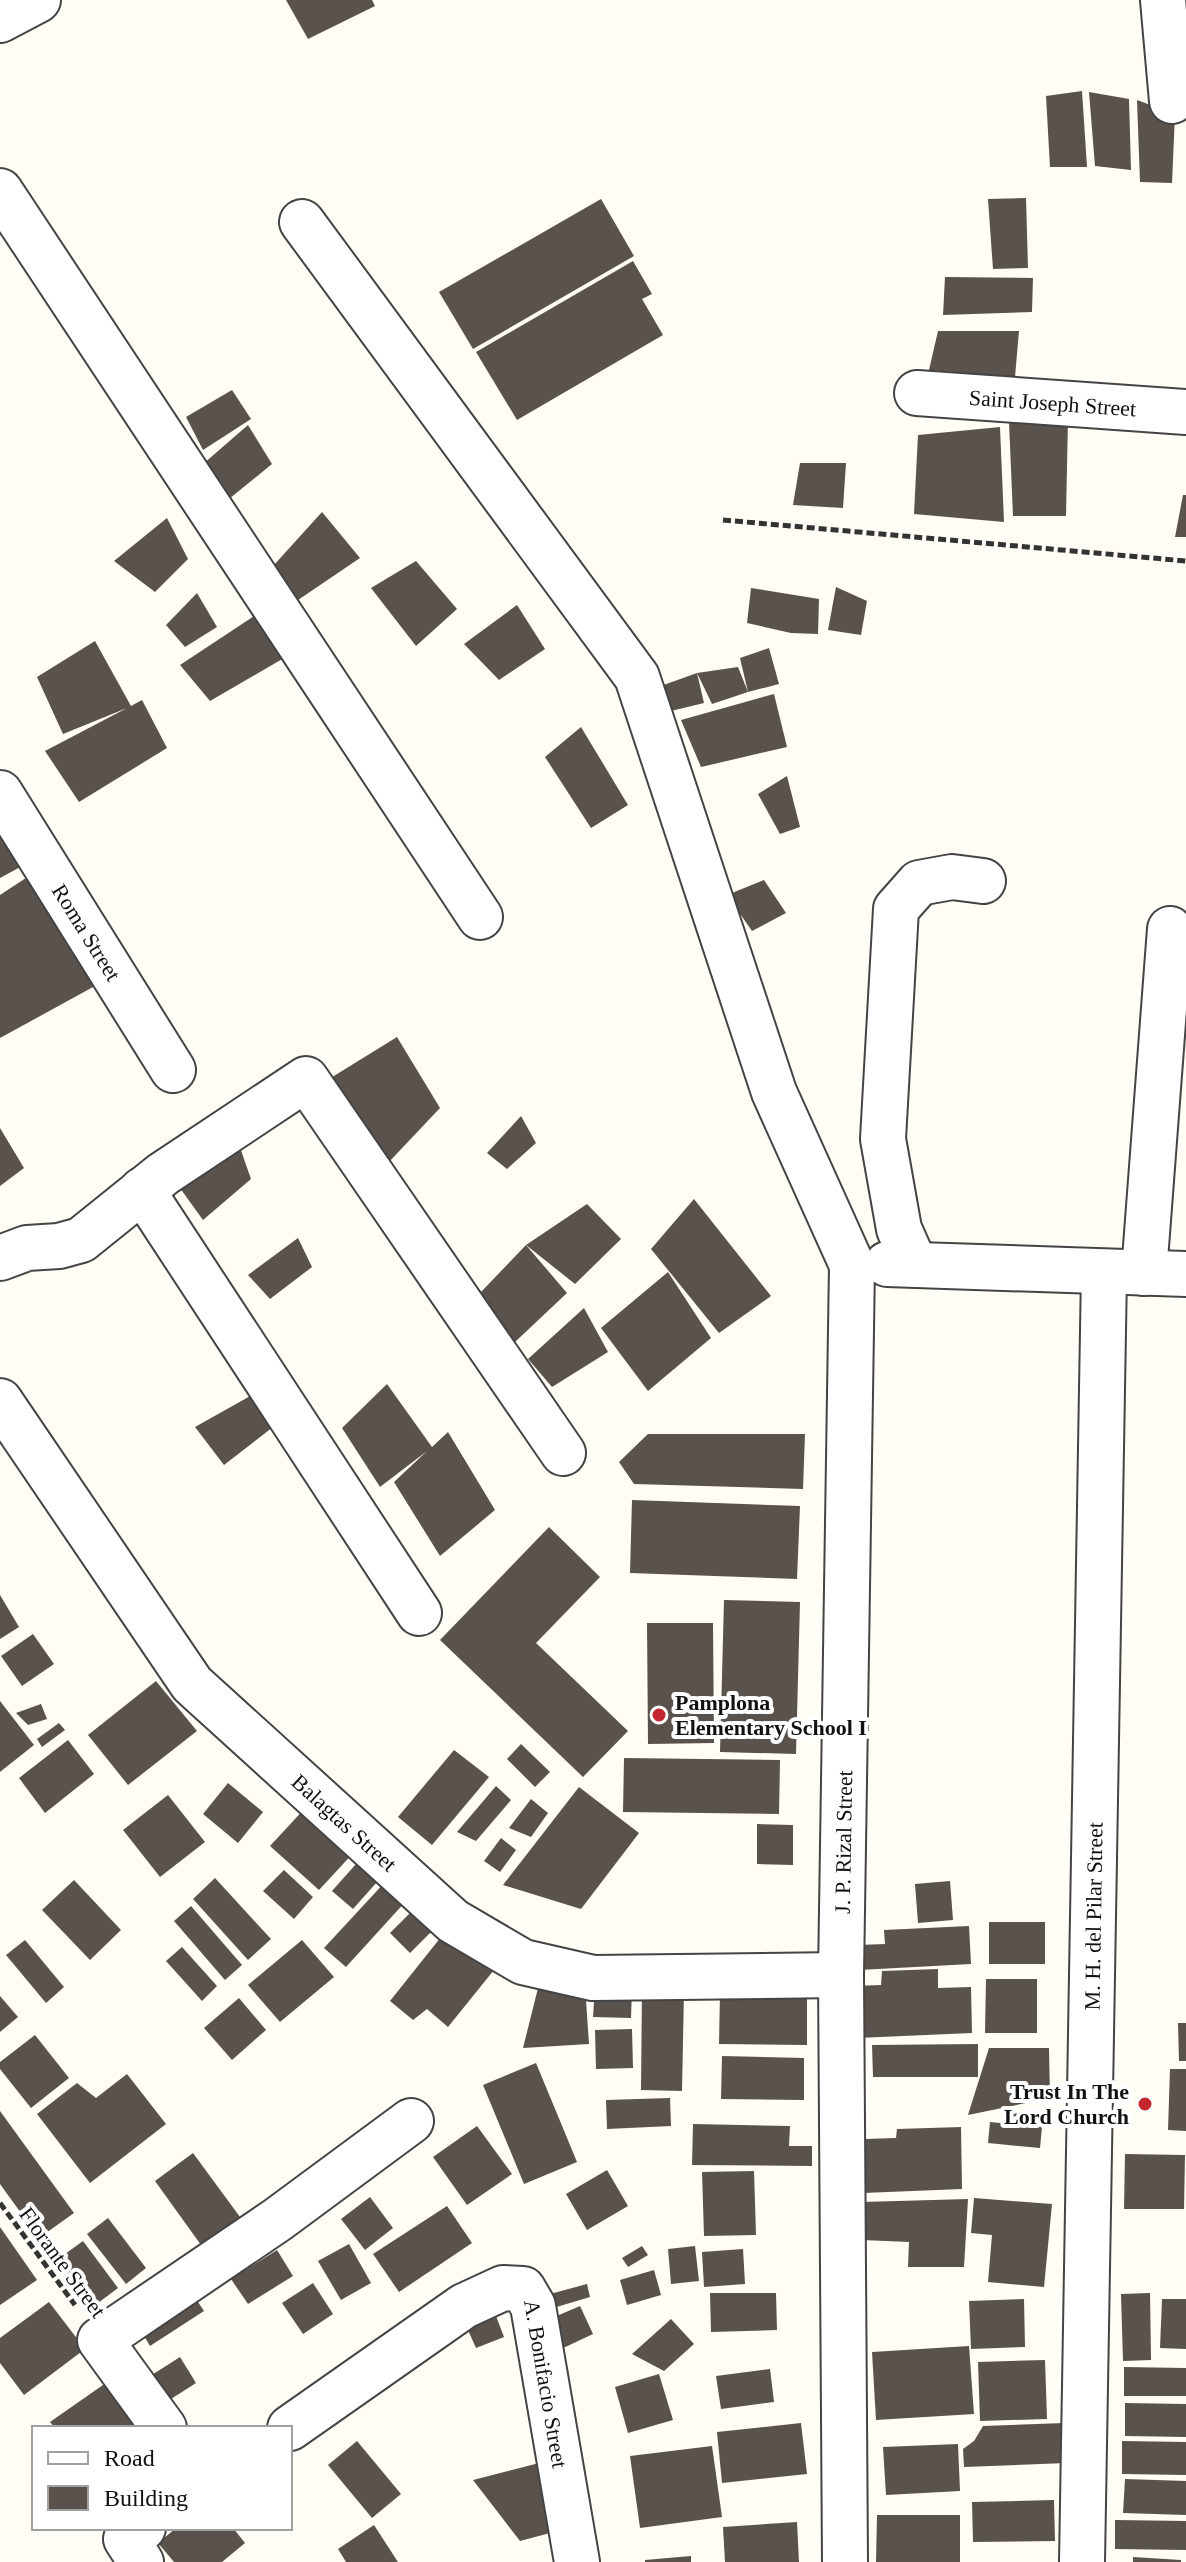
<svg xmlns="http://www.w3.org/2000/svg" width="1186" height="2562" font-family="Georgia,serif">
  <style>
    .building { fill: #5a524d }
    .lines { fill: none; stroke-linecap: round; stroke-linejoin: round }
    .minor-casing { stroke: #444; stroke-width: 48 }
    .path { stroke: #333; stroke-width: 5; stroke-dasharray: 8 4; stroke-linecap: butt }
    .minor { stroke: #fff; stroke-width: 44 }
    .poi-dot { fill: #c4262e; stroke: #fff; stroke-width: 3 }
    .labels { text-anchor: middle; stroke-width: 8; stroke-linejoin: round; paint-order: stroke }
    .street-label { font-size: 22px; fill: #111; stroke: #fff }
    .poi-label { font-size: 22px; font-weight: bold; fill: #111; stroke: #fff; text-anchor: start }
  </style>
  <rect width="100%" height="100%" fill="#fffdf5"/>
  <g class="building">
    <polygon points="286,0 372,0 375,6 308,39"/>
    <polygon points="1082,91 1087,167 1050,167 1046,96"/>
    <polygon points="1089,92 1129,99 1131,170 1095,166"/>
    <polygon points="1137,100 1175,114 1172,183 1140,182"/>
    <polygon points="1026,198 1028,268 993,269 988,199"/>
    <polygon points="601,199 634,256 473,349 439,292"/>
    <polygon points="633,261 652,294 642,299 663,335 517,420 476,352"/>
    <polygon points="945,277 1033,278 1032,312 943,315"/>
    <polygon points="938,331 1019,331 1015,377 929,370"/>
    <polygon points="232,390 251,419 203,450 186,417"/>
    <polygon points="1068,418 1066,516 1013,516 1009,422"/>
    <polygon points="248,425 272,464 224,503 195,471"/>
    <polygon points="1000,427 1004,522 914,514 918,435"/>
    <polygon points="800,463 846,463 843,508 793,505"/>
    <polygon points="1183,495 1186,495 1186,537 1175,537"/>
    <polygon points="322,512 360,558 298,600 274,565"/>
    <polygon points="167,518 188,559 155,592 114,561"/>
    <polygon points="416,561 457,609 416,646 371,588"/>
    <polygon points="836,587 867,601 861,635 828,630"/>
    <polygon points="751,588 819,599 818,634 791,633 747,623"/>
    <polygon points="197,593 217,627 185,647 166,625"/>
    <polygon points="517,605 545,649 499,680 464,644"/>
    <polygon points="260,612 284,658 210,701 180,665"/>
    <polygon points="95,641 131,706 142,700 167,748 79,802 45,751 127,708 63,734 37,677"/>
    <polygon points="769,648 779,684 748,692 740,658"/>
    <polygon points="738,667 748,692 712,704 697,673"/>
    <polygon points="697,673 704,703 671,711 658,687"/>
    <polygon points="774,694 787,747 701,767 681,720"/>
    <polygon points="581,727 628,805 591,828 545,757"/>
    <polygon points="787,776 800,827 780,834 758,794"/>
    <polygon points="0,810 24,865 0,878"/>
    <polygon points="32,874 104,981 0,1038 0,895"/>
    <polygon points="764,880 786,913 752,931 727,895"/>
    <polygon points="397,1037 440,1108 388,1163 329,1079"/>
    <polygon points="521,1116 536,1143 507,1169 487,1153"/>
    <polygon points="0,1128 24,1168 0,1186"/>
    <polygon points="237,1139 251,1179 203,1220 177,1184"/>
    <polygon points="694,1199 771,1296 719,1333 651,1249"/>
    <polygon points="587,1204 621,1239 575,1284 526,1245"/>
    <polygon points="298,1238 312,1267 270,1299 248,1275"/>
    <polygon points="526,1245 567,1293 515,1342 480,1293"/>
    <polygon points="668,1272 711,1338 648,1391 601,1328"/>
    <polygon points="584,1308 608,1352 552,1387 528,1359"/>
    <polygon points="387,1384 432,1447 448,1432 495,1510 440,1556 394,1482 427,1451 380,1487 342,1428"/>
    <polygon points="266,1387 282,1420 224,1465 195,1427"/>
    <polygon points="648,1434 805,1434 803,1489 634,1484 619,1462"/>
    <polygon points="632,1500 800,1506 797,1579 630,1573"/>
    <polygon points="549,1527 600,1577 536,1643 628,1731 583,1777 440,1640"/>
    <polygon points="0,1595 19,1627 0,1639"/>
    <polygon points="724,1600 800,1602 796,1754 720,1752"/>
    <polygon points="647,1623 713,1623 714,1743 648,1744"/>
    <polygon points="33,1634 54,1664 22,1686 1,1656"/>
    <polygon points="156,1681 197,1731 128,1785 88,1735"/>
    <polygon points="0,1701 34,1745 0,1772"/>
    <polygon points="41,1704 47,1719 28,1725 16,1713"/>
    <polygon points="59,1723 65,1730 42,1747 37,1739"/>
    <polygon points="68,1740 94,1774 45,1813 19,1778"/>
    <polygon points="521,1744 550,1772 535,1787 507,1759"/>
    <polygon points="454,1750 489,1777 432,1845 398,1817"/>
    <polygon points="624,1758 780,1760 779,1814 623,1812"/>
    <polygon points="228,1783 263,1812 238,1843 203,1814"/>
    <polygon points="496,1786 511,1800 476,1841 457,1832"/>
    <polygon points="579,1787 639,1833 581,1909 503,1885"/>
    <polygon points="168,1795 205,1842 160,1877 123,1830"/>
    <polygon points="531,1799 548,1813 531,1837 509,1828"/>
    <polygon points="307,1806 356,1850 319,1890 270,1846"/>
    <polygon points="757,1824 793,1825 793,1865 757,1864"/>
    <polygon points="501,1838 516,1850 500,1872 484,1861"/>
    <polygon points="356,1864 377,1882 353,1909 332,1891"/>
    <polygon points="284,1870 313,1897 294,1919 263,1891"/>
    <polygon points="215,1878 271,1939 248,1960 193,1899"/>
    <polygon points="74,1880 121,1930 90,1960 42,1910"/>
    <polygon points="386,1881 407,1900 346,1967 324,1948"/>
    <polygon points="950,1881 953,1920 918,1923 915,1884"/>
    <polygon points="418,1905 438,1925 410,1953 390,1933"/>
    <polygon points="191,1906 242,1965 225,1980 174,1921"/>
    <rect x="989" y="1922" width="56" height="42"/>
    <polygon points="969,1926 971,1964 859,1970 858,1945 885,1944 884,1930"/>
    <polygon points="449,1927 498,1965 448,2027 427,2009 413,2020 390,2001"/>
    <polygon points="25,1940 64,1987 46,2003 6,1955"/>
    <polygon points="302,1940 334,1977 280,2022 248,1985"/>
    <polygon points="182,1947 217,1986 202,2001 166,1961"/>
    <polygon points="938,1969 938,1988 971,1987 972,2033 857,2038 855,1986 881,1985 882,1971"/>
    <polygon points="986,1979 1037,1979 1037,2033 985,2033"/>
    <polygon points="585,1986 589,2044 523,2048 538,1988"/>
    <polygon points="595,1988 632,1989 631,2018 593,2017"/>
    <polygon points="642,1990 684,1991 682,2091 641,2090"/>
    <polygon points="720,1992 807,1992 807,2045 719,2044"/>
    <polygon points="0,1996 18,2017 0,2032"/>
    <polygon points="239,1998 266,2030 232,2060 204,2028"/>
    <polygon points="1178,2023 1186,2023 1186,2061 1179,2061"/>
    <polygon points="632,2029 633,2068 596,2069 595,2030"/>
    <polygon points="35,2035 69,2078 31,2108 0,2069 0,2062"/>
    <polygon points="978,2044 978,2077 873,2077 872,2045"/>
    <polygon points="989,2048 1049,2048 1050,2098 968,2115"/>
    <polygon points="722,2056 804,2058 804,2100 721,2099"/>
    <polygon points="536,2063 577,2162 524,2184 483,2085"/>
    <polygon points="1170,2069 1186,2069 1186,2131 1168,2130"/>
    <polygon points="127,2074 166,2124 90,2183 37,2114 77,2083 96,2098"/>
    <polygon points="670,2098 671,2126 607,2129 606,2100"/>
    <polygon points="0,2111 74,2213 39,2238 0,2184"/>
    <polygon points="1011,2113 1043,2116 1040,2148 988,2143 990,2122 1010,2124"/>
    <polygon points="693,2124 790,2126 789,2146 812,2146 812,2166 692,2165"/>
    <polygon points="477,2126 512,2174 467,2205 433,2157"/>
    <polygon points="961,2127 962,2189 863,2193 865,2139 896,2138 897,2129"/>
    <polygon points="193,2153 240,2217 201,2245 155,2181"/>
    <polygon points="1125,2154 1185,2155 1184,2209 1124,2209"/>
    <polygon points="607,2170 628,2206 587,2230 566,2194"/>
    <polygon points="754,2171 756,2235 704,2236 702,2172"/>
    <polygon points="370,2197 393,2228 365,2250 341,2219"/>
    <polygon points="974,2198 1052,2204 1044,2287 988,2282 992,2235 971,2233"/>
    <polygon points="968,2199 964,2267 908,2267 909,2242 862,2240 862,2202"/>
    <polygon points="447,2206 472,2243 399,2292 373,2254"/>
    <polygon points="108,2218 146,2268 126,2284 87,2234"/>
    <polygon points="0,2227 37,2280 0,2305"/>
    <polygon points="83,2241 118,2288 90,2309 54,2262"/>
    <polygon points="349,2244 371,2283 341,2300 318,2261"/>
    <polygon points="642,2246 648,2255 628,2267 622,2258"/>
    <polygon points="695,2246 699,2281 671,2284 668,2249"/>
    <polygon points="743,2249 745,2284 704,2287 702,2252"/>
    <polygon points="277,2250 293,2276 248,2304 231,2279"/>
    <polygon points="654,2270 661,2295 627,2305 620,2280"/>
    <polygon points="313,2283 333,2314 303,2334 282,2303"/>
    <polygon points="587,2284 590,2297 543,2311 539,2297"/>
    <polygon points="190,2290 204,2311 150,2346 137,2324"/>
    <polygon points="710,2293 776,2293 777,2330 711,2332"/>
    <polygon points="1150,2293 1151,2360 1123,2361 1121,2294"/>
    <polygon points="1024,2299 1025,2347 971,2349 969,2301"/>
    <polygon points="1162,2299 1186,2299 1186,2349 1160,2348"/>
    <polygon points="49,2302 85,2349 24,2395 0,2363 0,2338"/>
    <polygon points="580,2306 593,2334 559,2350 545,2321"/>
    <polygon points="496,2316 504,2337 476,2348 467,2328"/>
    <polygon points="671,2319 694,2344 664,2371 632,2354"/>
    <polygon points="969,2346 974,2414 876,2420 872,2352"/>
    <polygon points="180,2357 196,2383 160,2406 144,2380"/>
    <polygon points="1045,2360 1047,2419 980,2421 978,2362"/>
    <polygon points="1124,2367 1186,2368 1186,2396 1124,2396"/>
    <polygon points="770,2369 774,2402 721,2409 716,2376"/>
    <polygon points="659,2374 673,2420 628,2433 615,2387"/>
    <polygon points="113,2378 148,2428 55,2428 50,2422"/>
    <polygon points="1125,2403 1186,2404 1186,2437 1125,2436"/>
    <polygon points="801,2423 807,2474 722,2483 717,2432"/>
    <polygon points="1064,2423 1066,2463 964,2467 963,2449 974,2441 983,2426"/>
    <polygon points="357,2441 401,2494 372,2518 328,2465"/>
    <polygon points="1122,2441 1186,2442 1186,2475 1122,2474"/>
    <polygon points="958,2444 960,2491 886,2495 883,2447"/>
    <polygon points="712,2446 722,2517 640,2528 630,2456"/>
    <polygon points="547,2461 565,2529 520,2541 473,2480"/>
    <polygon points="1125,2479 1186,2481 1186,2515 1123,2513"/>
    <polygon points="1054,2500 1055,2541 973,2542 972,2502"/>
    <polygon points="877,2515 960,2515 960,2562 876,2562"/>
    <polygon points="1115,2520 1186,2521 1186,2550 1115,2549"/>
    <polygon points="797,2522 799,2562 725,2562 723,2527"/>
    <polygon points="374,2525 398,2562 346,2562 338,2549"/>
    <polygon points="176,2528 233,2528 245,2543 222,2562 174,2562 158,2543"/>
    <polygon points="691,2556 691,2562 645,2562 645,2560"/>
    <polygon points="1133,2557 1181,2560 1181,2562 1133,2562"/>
  </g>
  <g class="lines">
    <defs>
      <g id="minor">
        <polyline points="1163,0 1172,101"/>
        <polyline points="0,20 38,0"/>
        <polyline points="0,191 480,917"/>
        <polyline points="302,222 637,677 774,1092 852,1265 841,1975 845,2562"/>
        <path id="s1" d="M917 393 1186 412"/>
        <path id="s2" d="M0 793 173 1070"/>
        <polyline points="142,1190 419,1613"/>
        <polyline points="0,1258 27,1248 59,1246 81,1240 163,1174 306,1079 563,1453"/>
        <polyline points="914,1263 899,1229 883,1139 896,909 919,883 952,877 983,881"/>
        <polyline points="887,1264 1186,1274"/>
        <polyline points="1144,1273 1170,929"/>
        <path id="s3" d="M0 1401 192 1684 453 1921 523 1962 593 1978 841 1975"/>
        <polyline points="164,2428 100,2340 277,2220 411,2121"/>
        <path id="s4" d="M290 2428 464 2306 503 2288 523 2289 533 2306 577 2562"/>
        <polyline points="141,2562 126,2539 143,2528"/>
        <path id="s5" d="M1082 2562 1104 1272"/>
      </g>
    </defs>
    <use href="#minor" class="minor-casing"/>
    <g class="path">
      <polyline points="723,520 1186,561"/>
      <polyline points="0,2203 75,2305"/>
    </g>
    <use href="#minor" class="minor"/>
  </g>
  <g class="poi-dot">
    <circle cx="659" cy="1715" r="8"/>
    <circle cx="1145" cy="2104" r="8"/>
  </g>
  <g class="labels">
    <g class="street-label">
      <text dy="8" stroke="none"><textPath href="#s1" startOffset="136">Saint Joseph Street</textPath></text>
      <text dy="8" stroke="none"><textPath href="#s2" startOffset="164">Roma Street</textPath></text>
      <text dy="8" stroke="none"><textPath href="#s3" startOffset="548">Balagtas Street</textPath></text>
      <text transform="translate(843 1842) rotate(-89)" y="8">J. P. Rizal Street</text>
      <text dy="8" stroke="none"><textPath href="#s5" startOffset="646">M. H. del Pilar Street</textPath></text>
      <text transform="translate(63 2262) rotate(54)" y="8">Florante Street</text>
      <text dy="8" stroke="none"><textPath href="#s4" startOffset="374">A. Bonifacio Street</textPath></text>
    </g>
    <g class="poi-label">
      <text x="675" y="1710">Pamplona<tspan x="675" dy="25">Elementary School I</tspan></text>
      <text x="1129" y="2099" text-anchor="end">Trust In The<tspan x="1129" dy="25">Lord Church</tspan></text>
    </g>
  </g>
  <rect x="32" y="2426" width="260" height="104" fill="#ffffff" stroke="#a0a0a0" stroke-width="2"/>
  <rect x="48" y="2452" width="40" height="12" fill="#ffffff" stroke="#a0a0a0" stroke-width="2"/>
  <text x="104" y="2466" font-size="24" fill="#111111">Road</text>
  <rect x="48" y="2486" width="40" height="24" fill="#5a524d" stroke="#a0a0a0" stroke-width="2"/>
  <text x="104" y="2506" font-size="24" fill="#111111">Building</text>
</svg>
